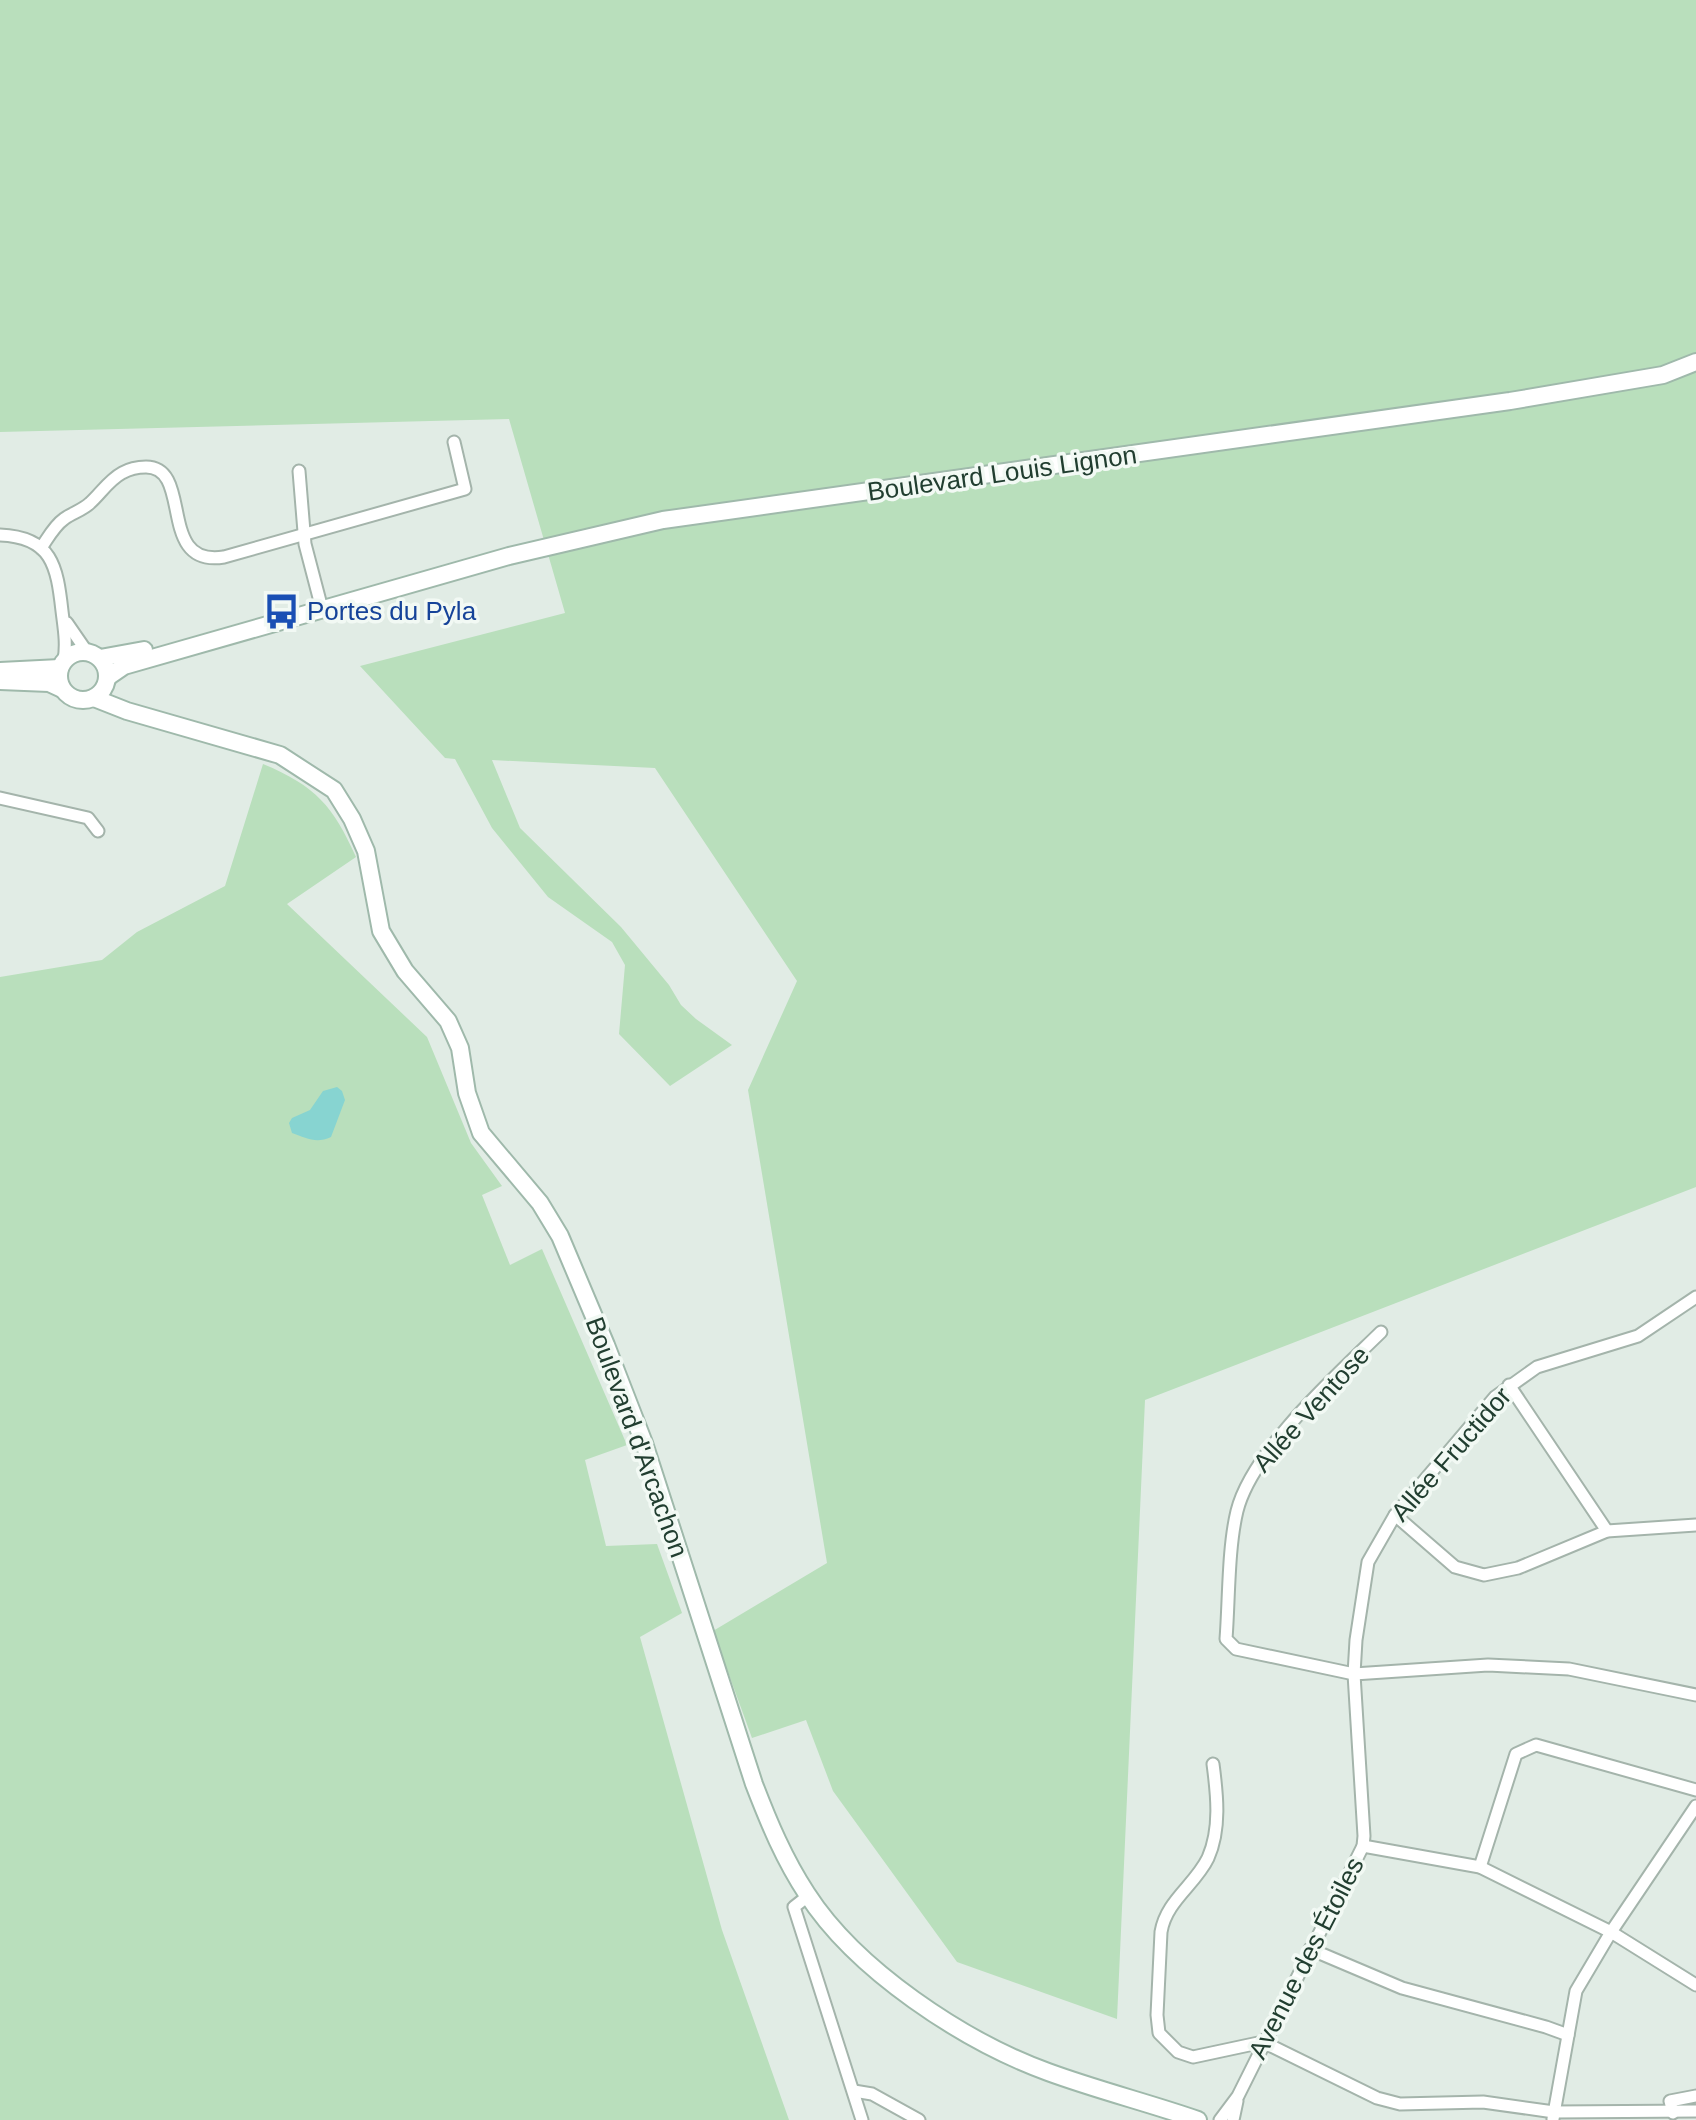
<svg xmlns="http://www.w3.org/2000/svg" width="1696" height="2120" font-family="Helvetica,sans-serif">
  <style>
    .green { fill: #b9dfbc }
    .water { fill: #87d4d1 }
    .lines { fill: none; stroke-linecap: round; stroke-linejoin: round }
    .minor-casing { stroke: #a4b4ab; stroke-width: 15 }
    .secondary-casing { stroke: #9fb9ab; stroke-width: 20 }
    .minor { stroke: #fff; stroke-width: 11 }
    .secondary { stroke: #fff; stroke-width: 16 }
    .labels { text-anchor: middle; stroke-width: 7; stroke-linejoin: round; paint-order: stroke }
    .street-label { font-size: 26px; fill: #213e30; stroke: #f2f9f4 }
    .transit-label { font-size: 26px; fill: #164399; stroke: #f2f9f4; text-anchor: start }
  </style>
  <rect width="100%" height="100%" fill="#e1ece5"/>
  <g class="green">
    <polygon points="0,0 1696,0 1696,1187 1145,1400 1117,2019 957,1962 833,1791 806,1720 752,1738 713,1631 827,1563 748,1090 797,981 655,768 492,760 520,828 621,927 669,985 681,1005 696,1019 732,1045 670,1086 619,1034 625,965 612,942 548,897 492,828 455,759 445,758 360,666 565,613 509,419 0,432"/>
    <path d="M263 764C316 786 333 806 356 857L287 904 427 1037 471 1143 502 1186 482 1195 510 1265 542 1249 627 1445 585 1460 606 1546 657 1544 682 1613 640 1637 722 1930 789 2120H0V977L102 960 137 932 225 886Z"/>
  </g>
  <path class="water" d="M337 1087 342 1091 345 1100 331 1137C316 1144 306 1138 292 1133L289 1123 292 1118 310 1110 323 1091Z"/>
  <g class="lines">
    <defs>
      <g id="minor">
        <polyline points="299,471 305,544 322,609"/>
        <path d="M0 535C52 537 57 566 62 611 64 628 67 643 64 660"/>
        <path d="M41 548C48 538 54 526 64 519 72 513 83 510 90 503 101 493 109 480 122 473 129 469 138 467 146 467 194 467 156 568 224 557L465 489 454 442"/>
        <polyline points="67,623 87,652"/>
        <polyline points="0,798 88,818 98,831"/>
        <path d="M1381 1332C1336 1376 1252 1451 1237 1511 1228 1548 1229 1600 1226 1639L1236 1649 1354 1674 1488 1665 1569 1669 1696 1695"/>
        <polyline points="1509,1385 1607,1531"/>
        <polyline points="1395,1515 1455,1567 1484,1575 1518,1568 1607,1531 1696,1525"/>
        <path d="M1213 1764C1217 1794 1221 1829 1208 1858 1195 1885 1166 1901 1161 1932L1157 2015 1159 2033 1178 2052 1193 2057 1263 2042 1377 2098 1400 2104 1483 2102 1554 2112 1696 2111"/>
        <polyline points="1363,1846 1480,1867 1611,1932 1696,1985"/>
        <polyline points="1480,1867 1516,1754 1536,1745 1696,1790"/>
        <polyline points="808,1896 794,1907 862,2120"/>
        <polyline points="1310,1949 1402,1988 1546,2027 1568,2035"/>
        <polyline points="854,2091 872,2094 919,2120"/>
        <polyline points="1673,2113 1670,2101 1696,2096"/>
        <polyline points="1553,2119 1576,1991 1611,1932 1696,1806"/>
        <polyline points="1220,2120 1238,2096 1363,1846 1364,1836 1354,1674 1356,1640 1368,1562 1395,1515 1495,1397 1537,1367 1638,1336 1696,1297"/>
        <polyline points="1233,2120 1237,2101"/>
      </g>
      <g id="secondary">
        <circle cx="83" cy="676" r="24"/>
        <polyline points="100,658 144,650"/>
        <polyline points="0,671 60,668"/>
        <polyline points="108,677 124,666 509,556 663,520 1510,401 1663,375 1696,362"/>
        <polyline points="0,681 49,683 62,689"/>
        <path d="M94 698 127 711 280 755 334 790 352 819 366 851 381 931 405 971 448 1021 460 1048 467 1093 481 1133 540 1203 560 1236 606 1345 644 1443 754 1784C769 1823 784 1859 807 1894 856 1970 963 2041 1048 2072 1097 2090 1149 2103 1198 2120"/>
      </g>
    </defs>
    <use href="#minor" class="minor-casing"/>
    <use href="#secondary" class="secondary-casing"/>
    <use href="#minor" class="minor"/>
    <use href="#secondary" class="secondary"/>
  </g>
  <defs>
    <symbol id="bus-bare" viewBox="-9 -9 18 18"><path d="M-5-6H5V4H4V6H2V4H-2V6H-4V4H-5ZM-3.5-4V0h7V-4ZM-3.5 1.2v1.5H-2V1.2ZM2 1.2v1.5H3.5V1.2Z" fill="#1a4fb4" stroke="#f2f9f4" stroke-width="2.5" paint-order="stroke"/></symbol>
  </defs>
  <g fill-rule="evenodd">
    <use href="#bus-bare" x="256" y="586" width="51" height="51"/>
  </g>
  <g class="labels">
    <g class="street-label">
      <text transform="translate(1002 473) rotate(-8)" y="9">Boulevard Louis Lignon</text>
      <text transform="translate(1311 1409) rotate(-48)" y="9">Allée Ventose</text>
      <text transform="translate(637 1437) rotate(70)" y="9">Boulevard d'Arcachon</text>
      <text transform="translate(1451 1454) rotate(-49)" y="9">Allée Fructidor</text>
      <text transform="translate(1306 1958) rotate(-63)" y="9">Avenue des Étoiles</text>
    </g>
    <g class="transit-label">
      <text x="307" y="620">Portes du Pyla</text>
    </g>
  </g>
</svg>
